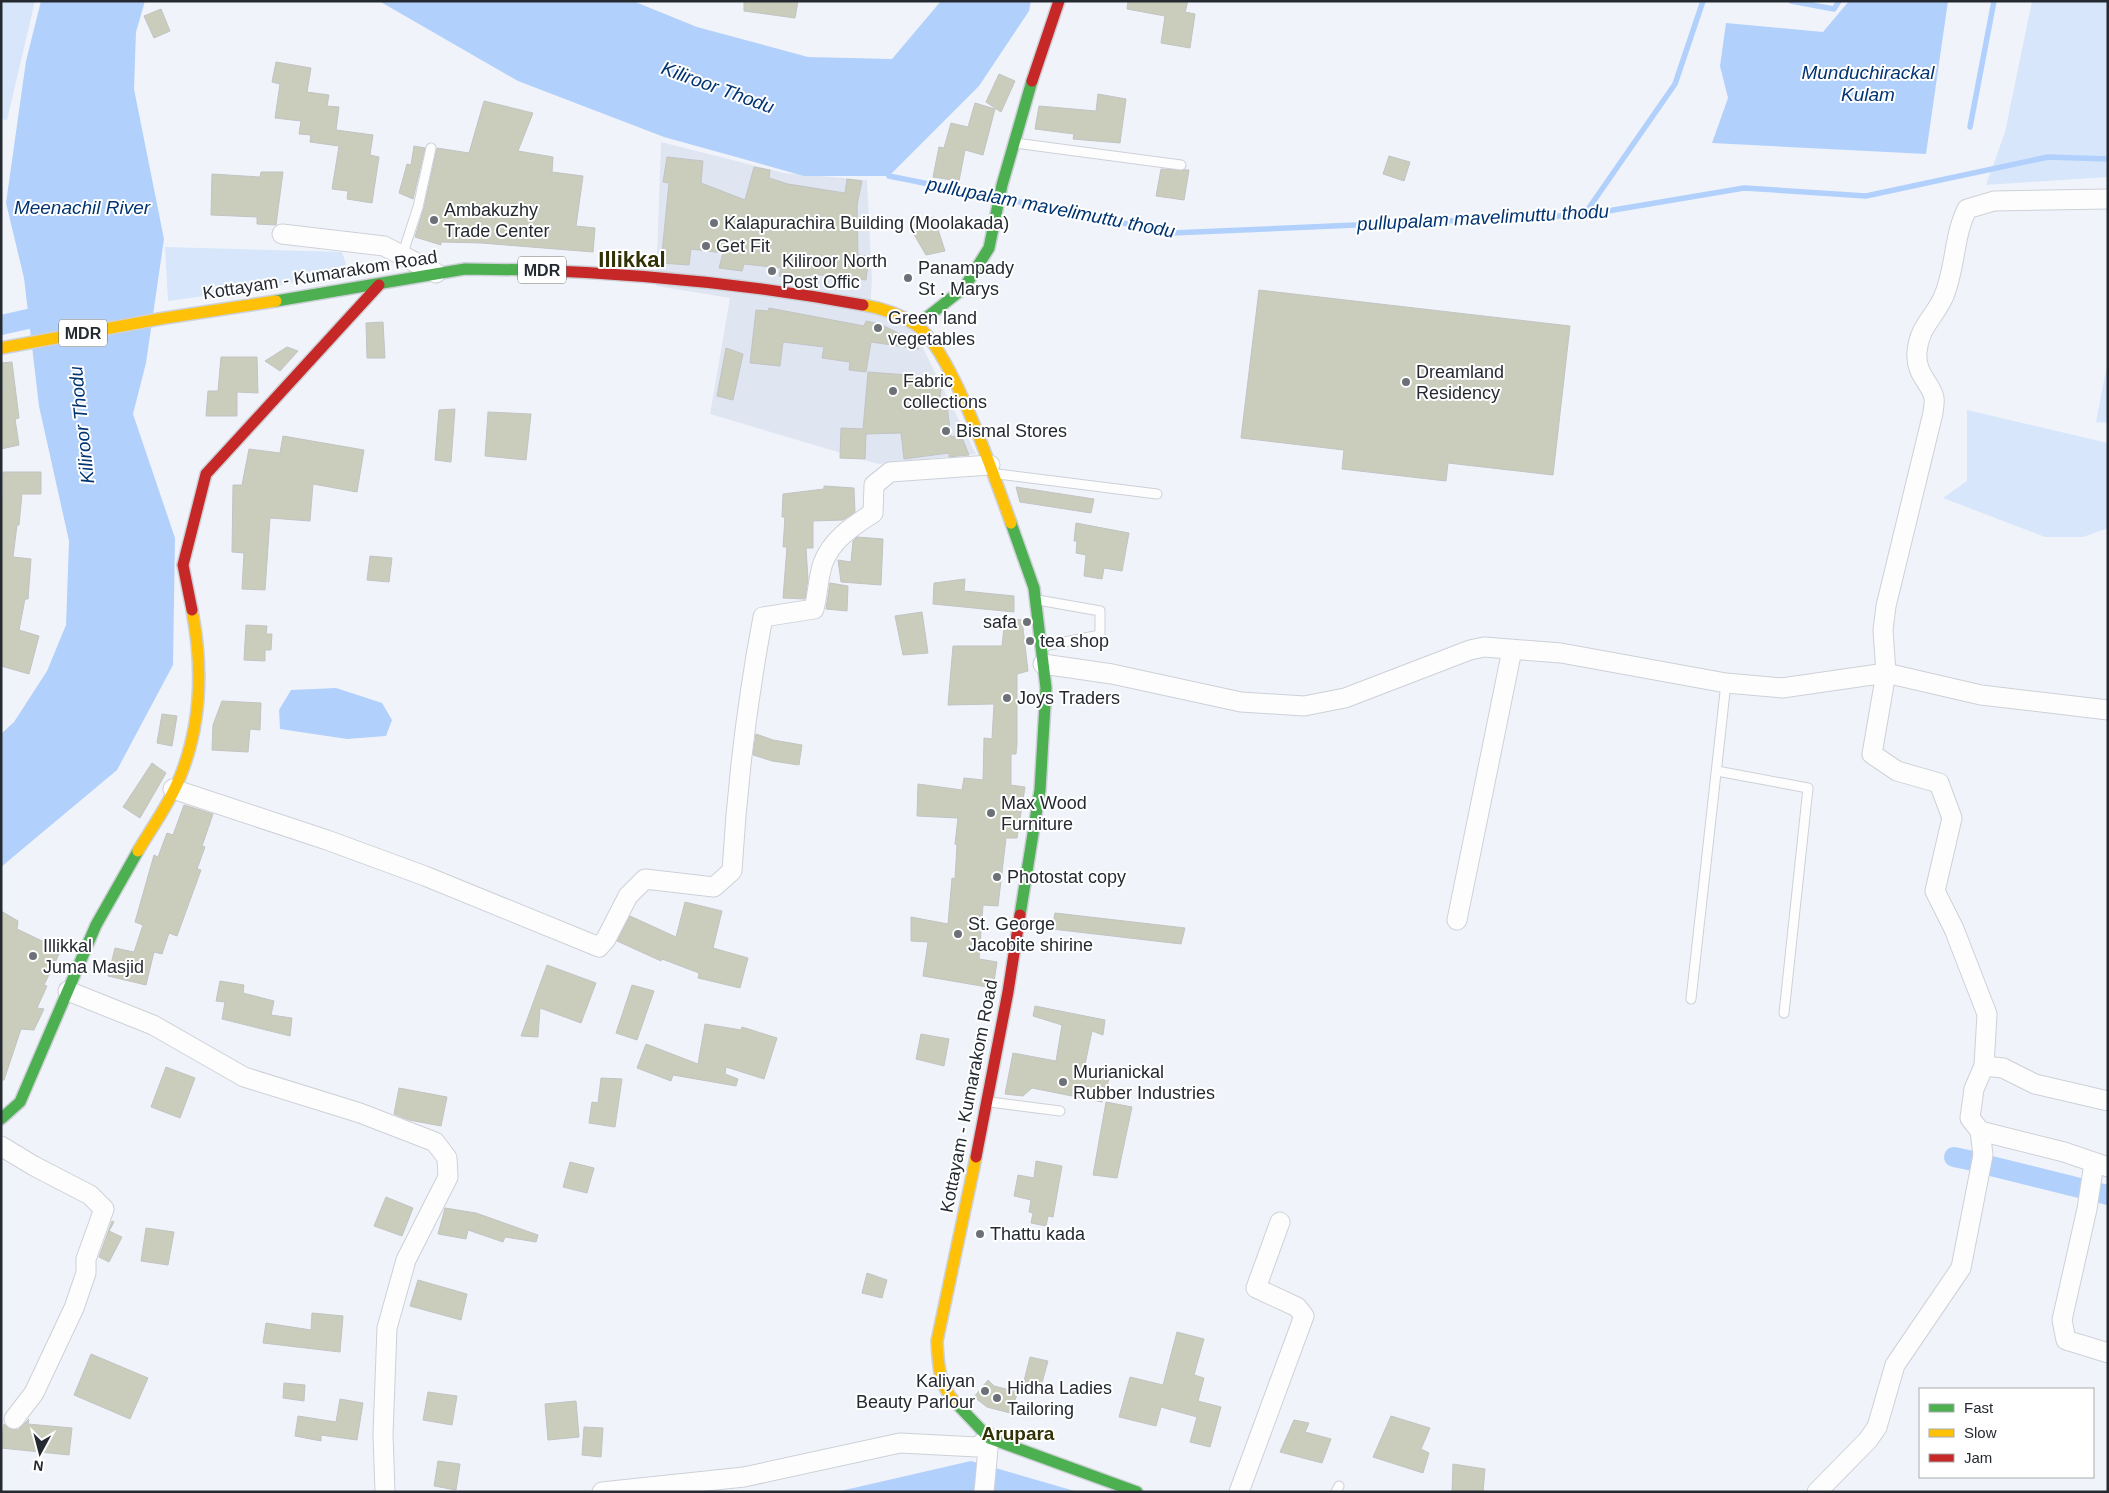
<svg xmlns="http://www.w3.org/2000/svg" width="2109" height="1493" font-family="Helvetica,sans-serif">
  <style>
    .built { fill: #dfe6f2 }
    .green { fill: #d7e6fa }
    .water { fill: #b2d0fc }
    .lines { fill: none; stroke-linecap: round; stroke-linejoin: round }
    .stream { stroke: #b2d0fc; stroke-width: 5.5 }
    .canal { stroke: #b2d0fc; stroke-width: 20 }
    .building { fill: #caccbc; stroke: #c2c4c3 }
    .lane-casing { stroke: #cdd1d7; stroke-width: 11 }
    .street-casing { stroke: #cdd1d7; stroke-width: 21 }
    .fast-casing { stroke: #cdd1d7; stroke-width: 14 }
    .slow-casing { stroke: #cdd1d7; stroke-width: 14 }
    .jam-casing { stroke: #cdd1d7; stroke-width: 14 }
    .lane { stroke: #fdfdfe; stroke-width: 9 }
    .street { stroke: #fdfdfe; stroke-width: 19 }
    .fast { stroke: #4caf50; stroke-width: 11 }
    .slow { stroke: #ffc107; stroke-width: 11 }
    .jam { stroke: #c62828; stroke-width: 11 }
    .poi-dot { fill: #6c7177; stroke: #fff; stroke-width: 2 }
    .labels { text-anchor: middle; stroke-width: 4; stroke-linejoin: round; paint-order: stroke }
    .shield { fill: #fff; stroke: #666a6f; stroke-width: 1 }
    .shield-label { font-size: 16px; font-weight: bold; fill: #252a31 }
    .poi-label { font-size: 18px; fill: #252a31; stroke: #fff; text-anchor: start }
    .street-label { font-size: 18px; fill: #252a31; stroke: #fff }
    .water-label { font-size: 19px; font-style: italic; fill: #013472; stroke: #fff }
    .neighbourhood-label { font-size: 19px; font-weight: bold; fill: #323207; stroke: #fff }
    .district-label { font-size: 22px; font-weight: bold; fill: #323207; stroke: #fff }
  </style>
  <rect width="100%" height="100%" fill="#f0f4fa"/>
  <polygon class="built" points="661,142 784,173 867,180 872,280 870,309 912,326 976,454 878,464 710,414 730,298 656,286"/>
  <g class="green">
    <polygon points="1,1 35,1 7,120 1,119"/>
    <polygon points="2032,1 2108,1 2108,177 1986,185 2005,132"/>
    <polygon points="165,247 342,252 348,270 277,286 168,301"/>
    <polygon points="2108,360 2108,423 2096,422"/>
    <polygon points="1967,410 2108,443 2108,528 2083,537 2045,537 1943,498 1967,481"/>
  </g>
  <g class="water">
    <polygon points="41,1 145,1 136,32 134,89 164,239 146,363 133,414 175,538 173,665 117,770 1,867 1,734 14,722 47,671 66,625 69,541 39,406 24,278 6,203 26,61"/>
    <polygon points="379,1 633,1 697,27 808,57 892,59 941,1 1031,1 1029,11 979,86 889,176 804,176 664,137 518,81"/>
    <polygon points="1849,1 1948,1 1926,154 1712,143 1728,98 1720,66 1726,23 1823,32"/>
    <polygon points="336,688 382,703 392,720 386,736 347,739 280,729 279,710 291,690"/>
    <polygon points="971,1461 1078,1492 836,1492"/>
  </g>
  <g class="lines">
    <g class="stream">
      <polyline points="1791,1 1834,9 1839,1"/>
      <polyline points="1970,127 1994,1"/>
      <polyline points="889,176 994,197"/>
      <polyline points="1005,199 1172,233 1584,215 1744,188 1866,196 2048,157 2108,159"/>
      <polyline points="1584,215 1675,84 1703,1"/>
    </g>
    <g class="canal">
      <polyline points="1,325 55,313"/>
      <polyline points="1954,1157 1973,1161"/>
      <polyline points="1991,1166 2108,1195"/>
    </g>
  </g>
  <g class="building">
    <polygon points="744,1 798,1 795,18 744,11"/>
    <polygon points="1128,1 1188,1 1185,12 1195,14 1190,48 1161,43 1165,16 1127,9"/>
    <polygon points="161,9 170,31 154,38 144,16"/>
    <polygon points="276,62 311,68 307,92 329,95 327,106 339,107 336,130 373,135 370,155 379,157 372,203 347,199 348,191 332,189 339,146 310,142 311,135 299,134 301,121 275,118 280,84 272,82"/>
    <polygon points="999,74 1015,81 1001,112 986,102"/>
    <polygon points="1098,94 1126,99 1120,143 1073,139 1074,134 1035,129 1039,106 1096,111"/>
    <polygon points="484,101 533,113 518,151 553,157 552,172 583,176 576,226 595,228 593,252 481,243 441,242 441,245 415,237 424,208 437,148 469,153"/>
    <polygon points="975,103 995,109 983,155 965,150 959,181 933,177 939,147 944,148 951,123 968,127"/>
    <polygon points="414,146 425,148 413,199 399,193 407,164 411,165"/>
    <polygon points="1389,156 1410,162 1404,181 1383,174"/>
    <polygon points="667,157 703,161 701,183 745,200 754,167 770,170 769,178 788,184 845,193 847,179 862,181 857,205 858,255 869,256 866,280 811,274 811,278 779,276 781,268 744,264 742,271 719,268 723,253 691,249 689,265 661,263 669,183 663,182"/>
    <polygon points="1161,169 1189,170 1184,200 1156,196"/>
    <polygon points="261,172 283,172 276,225 257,224 257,217 211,215 212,174 260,177"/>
    <polygon points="934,217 945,251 926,255 909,226"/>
    <polygon points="1259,290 1570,326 1553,475 1448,463 1446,481 1342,469 1344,450 1241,438"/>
    <polygon points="769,308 864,326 866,321 880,324 908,338 919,349 871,342 866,372 849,370 850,362 822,358 824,347 783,342 780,366 750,363 756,310 768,311"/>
    <polygon points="383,322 385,358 367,358 366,323"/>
    <polygon points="287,347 298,351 280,371 265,361"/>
    <polygon points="726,348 743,354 733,400 717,396"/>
    <polygon points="221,357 257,357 258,393 237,392 237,416 206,416 208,391 218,391"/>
    <polygon points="12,362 19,418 15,419 19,445 1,449 1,363"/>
    <polygon points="868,372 935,377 941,389 939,407 947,406 951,437 961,435 969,455 949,457 949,453 904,459 901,433 866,434 865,459 840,458 841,428 863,429"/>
    <polygon points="455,409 451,462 435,460 439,410"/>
    <polygon points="488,412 531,414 526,460 485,456"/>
    <polygon points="283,436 364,450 357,492 313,484 310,521 270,518 265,590 242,589 244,553 232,552 233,485 242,485 249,449 280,453"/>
    <polygon points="3,472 41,472 41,494 22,494 19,525 17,525 13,557 31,559 28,599 25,599 19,630 39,636 29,674 1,666 1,499 3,499"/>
    <polygon points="824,486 854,488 855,512 843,520 813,521 813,548 806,548 808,579 805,599 783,598 787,547 783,547 785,517 782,517 783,494 824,489"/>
    <polygon points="1016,487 1094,499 1091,513 1020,502"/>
    <polygon points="1076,523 1129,533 1122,571 1104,568 1102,579 1084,576 1086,555 1076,553 1077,541 1074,541"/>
    <polygon points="857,537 883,539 881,585 841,582 838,560 851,562 853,541"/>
    <polygon points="370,556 392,558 389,582 367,580"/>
    <polygon points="965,579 964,591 1014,596 1014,612 933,604 934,583"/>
    <polygon points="830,583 848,586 847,611 826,609"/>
    <polygon points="922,612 928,653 903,655 895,616"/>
    <polygon points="1005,618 1022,620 1028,671 1017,674 1017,744 1016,754 1011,754 1011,785 1025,787 1017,838 1006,838 998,906 983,905 979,959 997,962 993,988 923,976 928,942 911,941 911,917 948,924 952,878 955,879 957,845 955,844 958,818 917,816 918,784 962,790 964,778 983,780 984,738 992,739 994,704 948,705 953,646 1002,646"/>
    <polygon points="246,625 267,626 266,634 272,634 271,650 265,650 265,661 244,660"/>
    <polygon points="222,701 261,703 260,730 250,729 248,752 212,750 213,725"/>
    <polygon points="162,714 177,716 172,746 157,743"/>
    <polygon points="756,734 773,740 802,745 799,765 772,761 753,755"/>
    <polygon points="152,763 166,773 140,818 123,807"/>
    <polygon points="184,805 213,814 202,846 205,847 197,869 201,870 177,936 169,933 162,954 154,952 146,985 108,976 115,948 134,952 143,925 135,922 154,855 158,857 167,833 173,835"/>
    <polygon points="685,902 722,911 713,948 748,958 740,988 698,978 699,973 662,959 661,961 617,941 630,916 676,937"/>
    <polygon points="1,911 18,921 17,929 61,950 44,985 47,986 37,1008 44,1009 34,1030 21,1029 4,1080 1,1080"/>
    <polygon points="1055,913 1185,928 1181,944 1052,929"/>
    <polygon points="547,965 596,983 581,1023 540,1008 538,1037 521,1036"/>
    <polygon points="220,981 244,985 243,993 274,1001 271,1015 292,1018 290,1036 222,1019 225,1002 216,1001"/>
    <polygon points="632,985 654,991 637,1040 616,1033"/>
    <polygon points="1035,1006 1105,1020 1103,1035 1092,1031 1083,1074 1109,1079 1102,1102 1032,1088 1023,1096 1005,1094 1013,1053 1056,1061 1062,1025 1033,1016"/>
    <polygon points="705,1024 741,1030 742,1027 777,1038 764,1079 726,1067 725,1074 738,1079 736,1086 673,1075 671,1081 637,1068 646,1044 698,1064"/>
    <polygon points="921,1034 949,1039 944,1066 916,1059"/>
    <polygon points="166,1067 195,1078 180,1118 151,1107"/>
    <polygon points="601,1078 622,1079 615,1127 589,1123 592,1102 598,1103"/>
    <polygon points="399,1088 447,1097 441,1126 409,1120 394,1114"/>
    <polygon points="1106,1102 1132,1107 1117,1178 1093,1175"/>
    <polygon points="1036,1161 1062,1166 1053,1217 1048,1216 1046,1226 1031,1223 1033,1213 1029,1212 1031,1200 1014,1196 1018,1175 1034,1178"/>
    <polygon points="570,1162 594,1168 587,1193 563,1187"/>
    <polygon points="386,1197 413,1208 402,1236 374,1226"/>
    <polygon points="445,1208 476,1213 538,1235 536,1242 505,1237 503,1242 468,1230 466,1239 438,1234"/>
    <polygon points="112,1221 114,1222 109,1231 122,1237 109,1262 99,1257"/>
    <polygon points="146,1228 174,1232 168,1265 141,1261"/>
    <polygon points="867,1273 887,1280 882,1298 862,1293"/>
    <polygon points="418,1280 467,1294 461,1320 410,1306"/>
    <polygon points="312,1313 343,1316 340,1352 263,1343 266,1323 311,1330"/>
    <polygon points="1177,1332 1204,1339 1194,1375 1204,1378 1198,1401 1221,1407 1210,1447 1190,1442 1197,1417 1161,1407 1156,1426 1119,1417 1130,1377 1163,1385"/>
    <polygon points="91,1354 148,1378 130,1419 74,1395"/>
    <polygon points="1030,1357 1048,1361 1040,1390 1023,1385"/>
    <polygon points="988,1380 994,1386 1018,1392 1010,1413 987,1407 974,1397"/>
    <polygon points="284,1383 305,1385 304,1401 283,1398"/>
    <polygon points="428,1392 457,1396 452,1425 423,1420"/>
    <polygon points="340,1399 363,1403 357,1440 321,1435 321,1441 295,1436 298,1416 336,1422"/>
    <polygon points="576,1401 579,1437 548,1440 545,1404"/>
    <polygon points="1391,1416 1430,1428 1421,1449 1429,1453 1423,1473 1373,1457"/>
    <polygon points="29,1419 28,1424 72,1428 69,1455 1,1448 4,1424 8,1428 18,1430"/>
    <polygon points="1294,1420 1309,1423 1305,1432 1331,1439 1322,1463 1280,1452"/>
    <polygon points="584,1427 603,1428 601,1457 582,1455"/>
    <polygon points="438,1461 460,1464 456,1490 434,1486"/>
    <polygon points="1453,1464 1485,1469 1483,1492 1452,1492"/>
  </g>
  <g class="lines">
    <defs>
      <g id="lane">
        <polyline points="1015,143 1181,165"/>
        <polyline points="402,256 418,207 431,148"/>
        <polyline points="998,474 1157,494"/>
        <polyline points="1038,600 1100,611 1100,635 1044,646"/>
        <polyline points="1717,771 1808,788 1784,1013"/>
        <polyline points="1691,999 1726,683"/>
        <polyline points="990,1102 1060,1111"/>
        <polyline points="1336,1492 1339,1486"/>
      </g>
      <g id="street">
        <polyline points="282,234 384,246 436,273"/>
        <polyline points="1043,664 1112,674 1241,702 1304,706 1345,698 1470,650 1484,647 1561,653 1726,683 1782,688 1886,673 1981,695 2108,710"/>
        <path d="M173 789 327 840 425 876 599 947 606 939 628 896 645 879 714 887 732 871C737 786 747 701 763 617L814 609C818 594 818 577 823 563 832 539 853 526 873 513L874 485 890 472 990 465"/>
        <polyline points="1457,920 1512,650"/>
        <polyline points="68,991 153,1025 244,1077 360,1113 435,1142 447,1158 448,1177 406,1260 387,1328 383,1434 385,1492"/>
        <polyline points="1984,1066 2003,1068 2035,1084 2108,1101"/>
        <polyline points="1980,1131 2064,1152 2108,1167"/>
        <polyline points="1,1146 34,1166 90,1195 104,1209 86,1259 86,1273 74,1308 34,1393 14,1419"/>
        <polyline points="2094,1163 2087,1209 2062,1320 2066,1340 2108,1353"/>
        <polyline points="602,1492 744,1477 900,1443 977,1447 989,1438"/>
        <polyline points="984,1492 989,1438"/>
        <polyline points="1239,1492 1304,1316 1297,1307 1256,1288 1280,1222"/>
        <path d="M1817 1492 1868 1440 1877 1427 1895 1365 1961 1268 1983 1155 1980 1131 1970 1118 1974 1089 1984 1066 1987 1014 1954 929 1935 891 1952 818 1939 783 1897 771 1872 754 1886 673 1883 630 1886 606 1933 413C1933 409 1935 403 1934 398 1932 384 1915 375 1917 352 1919 327 1933 319 1943 298 1956 269 1953 237 1967 209L1994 201 2108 199"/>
      </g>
      <g id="fast">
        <polyline points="276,301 465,269 534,270"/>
        <polyline points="917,325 964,288 989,248 1002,185 1032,81"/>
        <polyline points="1011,523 1034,588 1046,688 1040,790 1020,915"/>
        <polyline points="1,1119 20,1102 96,925 138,851"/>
        <polyline points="955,1402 989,1438 1137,1492"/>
      </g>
      <g id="slow">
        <path d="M863 305C882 308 900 314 916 325 951 348 995 479 1011 523"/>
        <polyline points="1,348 165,318 276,301"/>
        <path d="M138 851C152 827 170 803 180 777 202 723 203 667 192 610"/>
        <path d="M955 1402C939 1386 938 1363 937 1341L976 1157"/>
      </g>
      <g id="jam">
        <polyline points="1032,81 1059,1"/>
        <path d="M534 270C644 274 754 285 863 305"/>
        <polyline points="192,610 183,565 206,474 379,285"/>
        <polyline points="976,1157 1008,992 1020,915"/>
      </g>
    </defs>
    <use href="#lane" class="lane-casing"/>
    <use href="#street" class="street-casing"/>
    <use href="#fast" class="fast-casing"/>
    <use href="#slow" class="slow-casing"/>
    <use href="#jam" class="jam-casing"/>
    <use href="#lane" class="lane"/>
    <use href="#street" class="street"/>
    <use href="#fast" class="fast"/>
    <use href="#slow" class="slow"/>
    <use href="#jam" class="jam"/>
  </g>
  <g class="poi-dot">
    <circle cx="434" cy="220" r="5"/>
    <circle cx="714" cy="223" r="5"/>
    <circle cx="706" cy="246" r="5"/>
    <circle cx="772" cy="271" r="5"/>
    <circle cx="908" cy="278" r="5"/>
    <circle cx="878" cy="328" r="5"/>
    <circle cx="1406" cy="382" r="5"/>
    <circle cx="893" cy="391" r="5"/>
    <circle cx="946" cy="431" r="5"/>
    <circle cx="1027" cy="622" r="5"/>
    <circle cx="1030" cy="641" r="5"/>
    <circle cx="1007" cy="698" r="5"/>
    <circle cx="991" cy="813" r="5"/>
    <circle cx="997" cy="877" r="5"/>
    <circle cx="958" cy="934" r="5"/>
    <circle cx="33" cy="956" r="5"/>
    <circle cx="1063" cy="1082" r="5"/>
    <circle cx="980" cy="1234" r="5"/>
    <circle cx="985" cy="1391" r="5"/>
    <circle cx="997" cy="1398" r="5"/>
  </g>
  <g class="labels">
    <g class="shield">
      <rect x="518" y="256.5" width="48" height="27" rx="4"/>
      <rect x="59" y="319.5" width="48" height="27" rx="4"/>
    </g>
    <g class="shield-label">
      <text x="542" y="276">MDR</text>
      <text x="83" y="339">MDR</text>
    </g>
    <g class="poi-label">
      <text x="444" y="216">Ambakuzhy<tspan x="444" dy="21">Trade Center</tspan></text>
      <text x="724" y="229">Kalapurachira Building (Moolakada)</text>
      <text x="716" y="252">Get Fit</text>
      <text x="782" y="267">Kiliroor North<tspan x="782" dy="21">Post Offic</tspan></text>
      <text x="918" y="274">Panampady<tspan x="918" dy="21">St . Marys</tspan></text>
      <text x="888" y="324">Green land<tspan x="888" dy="21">vegetables</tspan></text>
      <text x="1416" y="378">Dreamland<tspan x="1416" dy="21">Residency</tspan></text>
      <text x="903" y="387">Fabric<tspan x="903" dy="21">collections</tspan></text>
      <text x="956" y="437">Bismal Stores</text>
      <text x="1017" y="628" text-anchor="end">safa</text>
      <text x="1040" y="647">tea shop</text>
      <text x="1017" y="704">Joys Traders</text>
      <text x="1001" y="809">Max Wood<tspan x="1001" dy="21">Furniture</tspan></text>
      <text x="1007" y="883">Photostat copy</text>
      <text x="968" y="930">St. George<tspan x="968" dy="21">Jacobite shirine</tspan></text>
      <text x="43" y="952">Illikkal<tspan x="43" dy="21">Juma Masjid</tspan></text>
      <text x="1073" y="1078">Murianickal<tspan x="1073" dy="21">Rubber Industries</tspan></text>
      <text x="990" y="1240">Thattu kada</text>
      <text x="975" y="1387" text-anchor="end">Kaliyan<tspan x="975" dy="21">Beauty Parlour</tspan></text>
      <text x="1007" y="1394">Hidha Ladies<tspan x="1007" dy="21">Tailoring</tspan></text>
    </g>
    <g class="street-label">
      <text transform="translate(320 275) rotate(-9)" y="6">Kottayam - Kumarakom Road</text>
      <text transform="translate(969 1096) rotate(-79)" y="6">Kottayam - Kumarakom Road</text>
    </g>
    <g class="water-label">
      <text x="1868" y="79">Munduchirackal<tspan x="1868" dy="22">Kulam</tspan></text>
      <text transform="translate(718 87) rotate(20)" y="7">Kiliroor Thodu</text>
      <text x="82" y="214">Meenachil River</text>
      <text transform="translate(1051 207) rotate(11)" y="7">pullupalam mavelimuttu thodu</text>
      <text transform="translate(1483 217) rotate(-3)" y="7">pullupalam mavelimuttu thodu</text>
      <text transform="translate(81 425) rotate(-96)" y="7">Kiliroor Thodu</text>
    </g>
    <g class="neighbourhood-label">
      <text x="1018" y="1440">Arupara</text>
    </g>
    <g class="district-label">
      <text x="632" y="267">Illikkal</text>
    </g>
  </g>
  <rect width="2109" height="1493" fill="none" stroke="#252a31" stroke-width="5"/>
  <rect x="1919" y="1388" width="175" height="90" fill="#ffffff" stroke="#a8aaad"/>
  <rect x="1929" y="1404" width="25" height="8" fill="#4caf50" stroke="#a8aaad"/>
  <text x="1964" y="1413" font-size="15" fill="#252a31">Fast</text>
  <rect x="1929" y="1429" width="25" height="8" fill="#ffc107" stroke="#a8aaad"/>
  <text x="1964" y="1438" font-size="15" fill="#252a31">Slow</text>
  <rect x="1929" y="1454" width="25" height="8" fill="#c62828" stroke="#a8aaad"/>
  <text x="1964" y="1463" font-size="15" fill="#252a31">Jam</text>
  <g transform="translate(40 1453) rotate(187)" stroke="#ffffff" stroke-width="4" paint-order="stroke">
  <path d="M0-4L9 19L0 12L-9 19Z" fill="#252a31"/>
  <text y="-8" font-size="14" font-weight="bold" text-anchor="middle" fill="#252a31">N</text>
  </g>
</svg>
